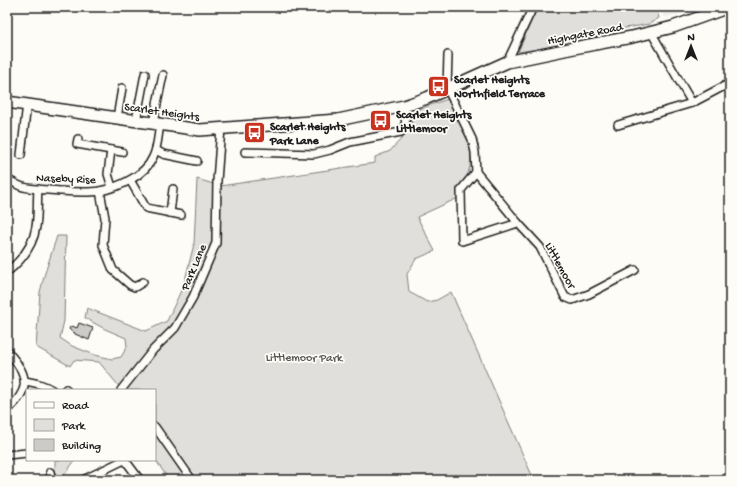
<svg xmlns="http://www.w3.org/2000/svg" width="737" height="487" font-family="'Gochi Hand',sans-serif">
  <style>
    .built { fill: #eeede9 }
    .green { fill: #e0dfdb; stroke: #7e7e7c }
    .building { fill: #cccbc8; stroke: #1c1c1c }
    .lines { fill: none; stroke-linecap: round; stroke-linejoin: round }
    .minor-casing { stroke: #1c1c1c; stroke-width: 10 }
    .primary-casing { stroke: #1c1c1c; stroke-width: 14 }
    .minor { stroke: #fdfcf7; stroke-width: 7 }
    .primary { stroke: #fdfcf7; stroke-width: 11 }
    .labels { text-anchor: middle; stroke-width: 3.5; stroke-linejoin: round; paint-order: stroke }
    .street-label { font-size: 12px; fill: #1c1c1c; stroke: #fdfcf7 }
    .poi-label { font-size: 12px; font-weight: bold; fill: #1c1c1c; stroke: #fdfcf7; text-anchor: start }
    .park-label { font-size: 12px; fill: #575655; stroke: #fdfcf7 }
  </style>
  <rect width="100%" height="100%" fill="#fdfcf7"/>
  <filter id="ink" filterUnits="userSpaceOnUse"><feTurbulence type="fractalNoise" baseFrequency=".025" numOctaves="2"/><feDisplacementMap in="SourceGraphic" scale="8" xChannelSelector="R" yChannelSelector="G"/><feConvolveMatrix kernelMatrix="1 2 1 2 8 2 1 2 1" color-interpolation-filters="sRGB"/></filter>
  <g filter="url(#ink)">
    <polygon class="built" points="660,7 703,7 676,15 664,17 662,13"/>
    <g class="green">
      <polygon points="537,7 656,7 659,18 649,24 638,26 625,28 616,32 586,35 576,42 563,44 551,47 518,52 522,43"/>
      <path d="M448 99C458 119 474 142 470 166 468 176 462 188 458 198L417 217 435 251 416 259 407 274 409 292 427 302 437 300 451 292 534 480H169L155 459V390H122L99 362 74 360 70 366 36 347 40 292 45 273 57 236H66L64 321 60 338 72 346 95 355 112 359 121 357 127 347 126 338 105 329 85 318 87 308 146 331 167 321 184 284 194 244 197 179 220 186 375 163V157L390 151 402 138 412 125 410 112Z"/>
      <polygon points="55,460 75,460 61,480 59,480 55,475"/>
    </g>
    <polygon class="building" points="79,323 93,328 89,340 75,334 75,333 71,331 69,329 70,327 72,326 77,328"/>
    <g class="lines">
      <defs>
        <g id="minor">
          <polyline points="651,32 692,103"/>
          <polyline points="448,55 447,88 472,139 475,152 476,172 461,190 462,241 518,223"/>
          <polyline points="507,62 533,7"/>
          <polyline points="117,118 122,88"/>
          <polyline points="136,121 145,74"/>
          <polyline points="153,123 163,75"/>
          <polyline points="618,125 692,103 730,83"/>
          <polyline points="78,139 77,144 122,152"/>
          <polyline points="111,150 108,174 112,187"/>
          <polyline points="156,150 163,154 197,161"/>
          <path d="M245 152 314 154 330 150 350 142 401 132C408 124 405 117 404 106"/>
          <polyline points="21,155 27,104"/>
          <polyline points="476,172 518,223 540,247 565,297 572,300 589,294 635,270"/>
          <path d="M7 180C12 181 14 183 18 185 23 188 30 188 36 189 44 190 52 190 60 191 74 192 87 193 100 191 119 187 145 176 153 157 158 147 158 135 160 124"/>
          <polyline points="130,180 146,208 181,215"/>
          <polyline points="100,191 105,218 103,245 113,270 130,285 135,287 143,282"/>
          <polyline points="170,213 173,189"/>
          <path d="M7 272C21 261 33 246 36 227 38 215 37 202 38 189"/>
          <path d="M7 350C10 356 15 359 18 365 24 373 27 385 21 394 18 401 11 406 7 411"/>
          <path d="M25 381C35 383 43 384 52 390"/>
          <polyline points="65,390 66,389"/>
          <polyline points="121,390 153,350 175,328 193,297 216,243 217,181 221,128"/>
          <polyline points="155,427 192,480"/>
          <polyline points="7,455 27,453"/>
          <polyline points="125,460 140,480"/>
          <polyline points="50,472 52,480"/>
          <polyline points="83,480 124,460"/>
        </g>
        <polyline id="primary" points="7,102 200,130 338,120 404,106 427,98 507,62 574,48 632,37 673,27 729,7"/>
      </defs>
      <use href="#minor" class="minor-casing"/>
      <use href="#primary" class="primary-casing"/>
      <use href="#minor" class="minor"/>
      <use href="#primary" class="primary"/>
    </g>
  </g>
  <defs>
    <symbol id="bus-square" viewBox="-11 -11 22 22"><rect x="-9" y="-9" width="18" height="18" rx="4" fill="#c8321e" stroke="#fdfcf7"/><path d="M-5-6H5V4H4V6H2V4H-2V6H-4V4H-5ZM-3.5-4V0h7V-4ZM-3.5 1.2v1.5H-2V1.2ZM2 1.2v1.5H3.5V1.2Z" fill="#fff"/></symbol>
  </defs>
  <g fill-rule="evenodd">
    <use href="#bus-square" x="426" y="74" width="25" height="25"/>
    <use href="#bus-square" x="368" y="108" width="25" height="25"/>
    <use href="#bus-square" x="242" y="120" width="25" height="25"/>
  </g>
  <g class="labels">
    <g class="street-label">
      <text transform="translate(585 33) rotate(-11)" y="4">Highgate Road</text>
      <text transform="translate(162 111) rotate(8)" y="4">Scarlet Heights</text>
      <text transform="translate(66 178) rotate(2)" y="4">Naseby Rise</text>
      <text transform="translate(561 265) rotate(61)" y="4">Littlemoor</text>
      <text transform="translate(193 267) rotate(-67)" y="4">Park Lane</text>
    </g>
    <g class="poi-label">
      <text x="454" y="83">Scarlet Heights<tspan x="454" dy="14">Northfield Terrace</tspan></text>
      <text x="396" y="118">Scarlet Heights<tspan x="396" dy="14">Littlemoor</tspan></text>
      <text x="270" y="130">Scarlet Heights<tspan x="270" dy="14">Park Lane</tspan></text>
    </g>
    <g class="park-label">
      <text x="304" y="361">Littlemoor Park</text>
    </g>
  </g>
  <rect width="737" height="487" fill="none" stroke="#fdfcf7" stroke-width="24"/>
  <rect x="12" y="12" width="713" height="463" fill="none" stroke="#1c1c1c" stroke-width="1.5" filter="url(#ink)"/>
  <rect x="26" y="389" width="130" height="72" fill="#fdfcf7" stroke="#a3a29f"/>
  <rect x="34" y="402" width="20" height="6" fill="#fdfcf7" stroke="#a3a29f"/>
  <text x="62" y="409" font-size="12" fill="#1c1c1c">Road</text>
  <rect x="34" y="419" width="20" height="12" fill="#e0dfdb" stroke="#a3a29f"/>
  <text x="62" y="429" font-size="12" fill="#1c1c1c">Park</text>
  <rect x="34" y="439" width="20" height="12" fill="#cccbc8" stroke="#a3a29f"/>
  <text x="62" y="449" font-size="12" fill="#1c1c1c">Building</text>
  <g transform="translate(691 46)" stroke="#fdfcf7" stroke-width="3" paint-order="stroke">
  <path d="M0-3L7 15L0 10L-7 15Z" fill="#1c1c1c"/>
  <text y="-6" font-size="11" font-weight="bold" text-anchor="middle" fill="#1c1c1c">N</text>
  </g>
</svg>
